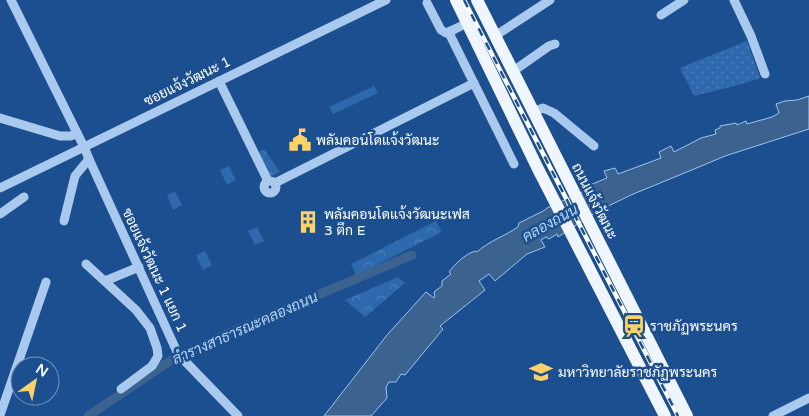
<svg xmlns="http://www.w3.org/2000/svg" width="809" height="416" font-family="'Varela Round',Sarabun,sans-serif">
  <style>
    .grass { fill: url(#grass-dots) }
    .forest { fill: url(#forest-crowns) }
    .pitch { fill: #2e69ad }
    .water { fill: #3c6290; stroke: #9cc4f0 }
    .lines { fill: none; stroke-linecap: round; stroke-linejoin: round }
    .canal { stroke: #3c6290; stroke-width: 9 }
    .minor { stroke: #a9c9ee; stroke-width: 9 }
    .major { stroke: #f0f6ff; stroke-width: 12 }
    .rail-casing { stroke: #fff; stroke-width: 4.5 }
    .rail { stroke: #1b4f8f; stroke-width: 2.5; stroke-dasharray: 8; stroke-linecap: butt }
    .labels { text-anchor: middle; stroke-width: 5; stroke-linejoin: round; paint-order: stroke }
    .street-label { font-size: 14px; fill: #fff; stroke: #1b4f8f }
    .poi-label { font-size: 14px; fill: #fff; stroke: #1b4f8f; text-anchor: start }
    .water-label { font-size: 15px; font-style: italic; fill: #b5d3f5; stroke: #1b4f8f }
  </style>
  <defs>
    <pattern id="grass-dots" width="8" height="8" patternUnits="userSpaceOnUse" patternTransform="scale(1.25)"><rect width="8" height="8" fill="#2e69ad"/><path d="M2 2h.1M6 6h.1" fill="none" stroke="#4d80b9" stroke-width="1.8" stroke-linecap="round"/></pattern>
    <pattern id="forest-crowns" width="20" height="18" patternUnits="userSpaceOnUse" patternTransform="scale(1.25)"><rect width="20" height="18" fill="#2e69ad"/><path d="M2 6a3 3 0 1 1 6 0M12 15a3 3 0 1 1 6 0" fill="none" stroke="#4d80b9"/></pattern>
  </defs>
  <rect width="100%" height="100%" fill="#1b4f8f"/>
  <polygon class="grass" points="747,41 760,78 738,85 694,96 680,68"/>
  <g class="forest">
    <polygon points="264,149 280,172 269,177 257,153"/>
    <polygon points="436,221 442,232 356,275 351,264"/>
    <polygon points="398,277 405,283 365,317 345,300"/>
  </g>
  <g class="pitch">
    <polygon points="374,86 378,93 333,114 329,107"/>
    <polygon points="229,166 236,180 227,185 220,170"/>
    <polygon points="175,191 182,205 173,210 167,195"/>
    <polygon points="257,227 264,241 255,245 248,231"/>
    <polygon points="205,251 212,265 203,270 196,255"/>
  </g>
  <path class="water" d="M809 96V129L725 156 699 167 631 195 598 211 558 237 557 234 549 239 546 237 541 240 545 247 527 254 495 281 489 274 479 281 485 290 440 326 443 329 405 375 401 374 396 382H389L386 387 387 398 371 416H324L387 335 426 292 434 298 435 296 434 293 435 291 442 286V281L451 274 449 272C456 263 464 255 475 251L477 252C489 241 505 236 518 227L519 223 545 210 547 208 591 188 590 185 607 178 604 171 615 168 618 174 661 158 659 152 671 146 674 152 701 138 716 134 715 130 720 128V126L736 123 737 125 746 121 747 124 772 117 779 113 776 104 785 101 797 100Z"/>
  <g class="lines">
    <polyline class="canal" points="88,416 176,357 196,349 224,335 412,255"/>
    <g class="minor">
      <polyline points="11,0 84,147 89,159 178,354 238,416"/>
      <polyline points="734,0 751,36 765,74"/>
      <polyline points="427,3 441,30 446,33 453,30"/>
      <polyline points="661,15 684,0"/>
      <polyline points="467,23 451,31 450,35 514,164"/>
      <polyline points="495,36 550,0"/>
      <polyline points="512,72 549,46 555,44"/>
      <polyline points="219,81 268,181"/>
      <polyline points="533,112 543,108 554,113 594,146"/>
      <polyline points="0,118 60,136 71,136 77,133"/>
      <circle cx="270" cy="187" r="6"/>
      <polyline points="275,183 474,83"/>
      <polyline points="0,188 386,0"/>
      <polyline points="0,214 24,197"/>
      <polyline points="64,221 75,176 89,159"/>
      <polyline points="86,264 136,310 150,328 157,348 158,356 152,366 121,389"/>
      <polyline points="105,281 139,267"/>
      <polyline points="0,415 46,282"/>
      <polyline points="773,416 809,398"/>
    </g>
    <g class="major">
      <polyline points="456,0 538,169 665,416"/>
      <polyline points="477,0 687,416"/>
    </g>
    <defs>
      <polyline id="rail" points="464,0 678,416"/>
    </defs>
    <use href="#rail" class="rail-casing"/>
    <use href="#rail" class="rail"/>
  </g>
  <defs>
    <symbol id="civic-bare" viewBox="-9 -9 18 18"><path d="M-.6-6.5H3V-4.5H.6V-3L4-1V1h2V6H-6V1h2V-1L-.6-3ZM-1.2 2.5V6h2.4V2.5Z" fill="#ffd166" stroke="#1b4f8f" stroke-width="2.5" paint-order="stroke"/></symbol>
    <symbol id="building-bare" viewBox="-9 -9 18 18"><path d="M-4-6H4V6H1V3H-1V6H-4ZM-2.5-4.3h1.7v1.8h-1.7ZM.8-4.3h1.7v1.8H.8ZM-2.5-1h1.7V.8h-1.7ZM.8-1h1.7V.8H.8Z" fill="#ffd166" stroke="#1b4f8f" stroke-width="2.5" paint-order="stroke"/></symbol>
    <symbol id="station-bare" viewBox="-9 -9 18 18"><path d="M-3-6H3Q5-6 5-4V2Q5 4 3 4L4.5 6H3L1.5 4h-3L-3 6H-4.5L-3 4Q-5 4-5 2V-4Q-5-6-3-6ZM-3.5-4v3h7v-3ZM-3.5 1v1.5H-2V1ZM2 1v1.5H3.5V1Z" fill="#ffd166" stroke="#1b4f8f" stroke-width="2.5" paint-order="stroke"/></symbol>
    <symbol id="university-bare" viewBox="-9 -9 18 18"><path d="M0-5L7-2L0 1L-7-2ZM-4 1L0 2.5L4 1V4Q0 6-4 4Z" fill="#ffd166" stroke="#1b4f8f" stroke-width="2.5" paint-order="stroke"/></symbol>
  </defs>
  <g fill-rule="evenodd">
    <use href="#civic-bare" x="284" y="124" width="32" height="32"/>
    <use href="#building-bare" x="292" y="206" width="32" height="32"/>
    <use href="#station-bare" x="618" y="310" width="32" height="32"/>
    <use href="#university-bare" x="525" y="356" width="32" height="32"/>
  </g>
  <g class="labels">
    <g class="street-label">
      <text transform="translate(187 81) rotate(-26)" y="5">ซอยแจ้งวัฒนะ 1</text>
      <text transform="translate(595 201) rotate(63)" y="5">ถนนแจ้งวัฒนะ</text>
      <text transform="translate(155 270) rotate(65)" y="5">ซอยแจ้งวัฒนะ 1 แยก 1</text>
    </g>
    <g class="poi-label">
      <text x="316" y="145">พลัมคอนโดแจ้งวัฒนะ</text>
      <text x="324" y="219">พลัมคอนโดแจ้งวัฒนะเฟส<tspan x="324" dy="16">3 ตึก E</tspan></text>
      <text x="650" y="331">ราชภัฏพระนคร</text>
      <text x="558" y="377">มหาวิทยาลัยราชภัฏพระนคร</text>
    </g>
    <g class="water-label">
      <text transform="translate(550 223) rotate(-29)" y="5">คลองถนน</text>
      <text transform="translate(245 328) rotate(-24)" y="5">ลำรางสาธารณะคลองถนน</text>
    </g>
  </g>
  <g transform="translate(35 381) rotate(33)"><circle r="24" fill="#1b4f8f" stroke="#7695bc"/>
  <path d="M0-4L9 19L0 12L-9 19Z" fill="#ffd166"/>
  <text y="-8" font-size="14" font-weight="bold" text-anchor="middle" fill="#ffffff">N</text>
  </g>
</svg>
